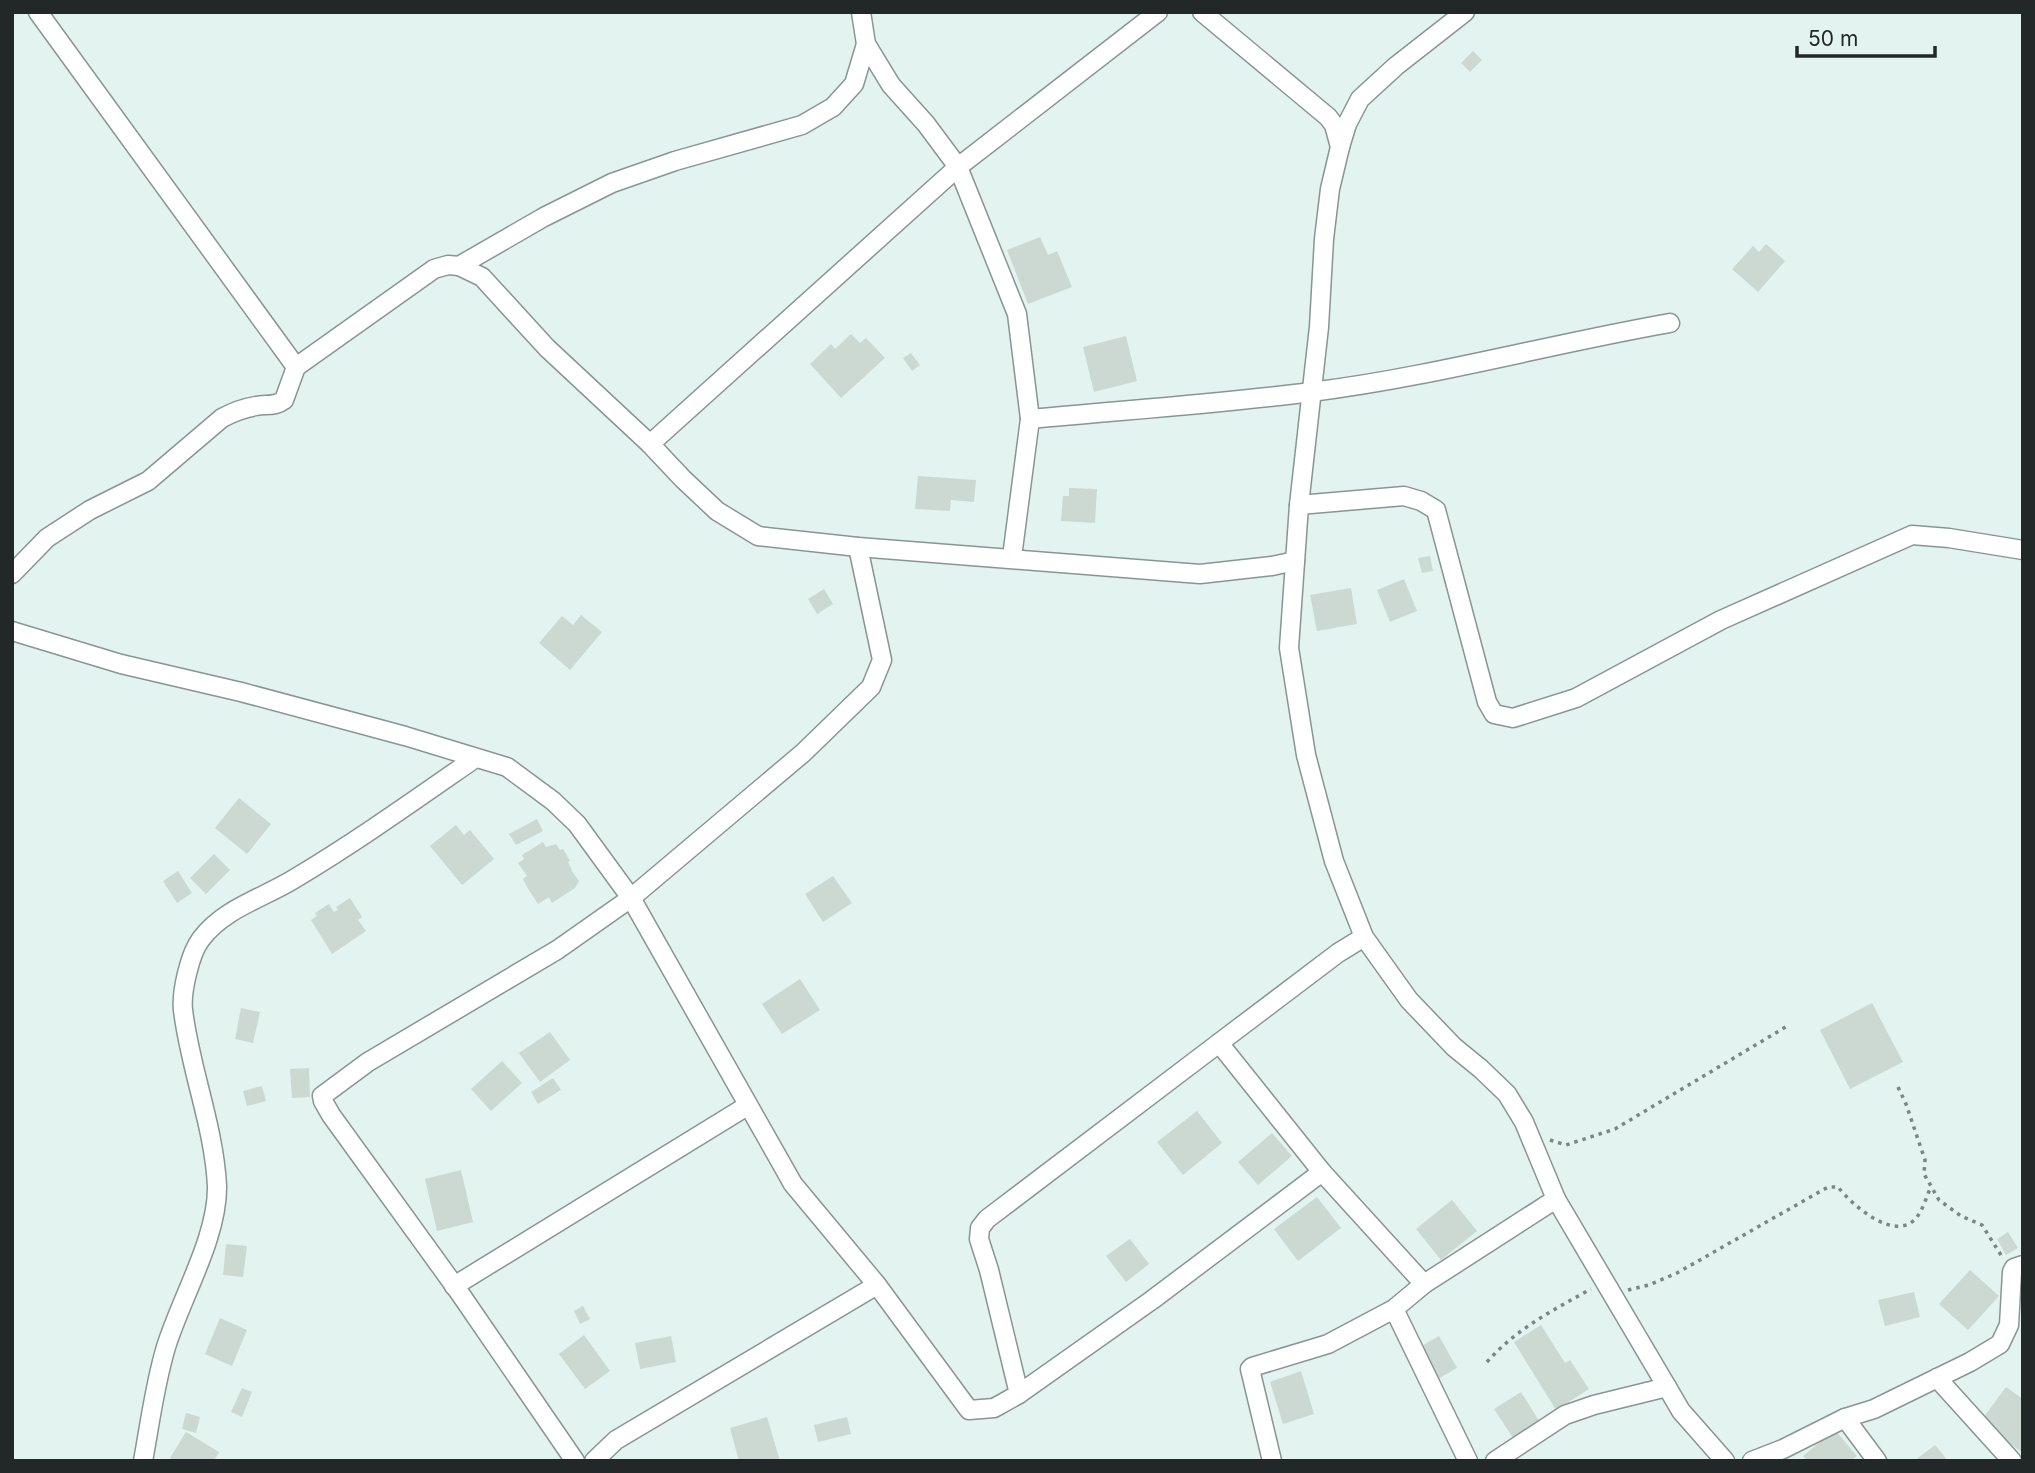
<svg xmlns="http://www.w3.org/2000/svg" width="2035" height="1473" font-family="Inter,sans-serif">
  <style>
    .building { fill: #cbd9d2 }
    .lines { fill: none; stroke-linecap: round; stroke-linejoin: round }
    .minor-casing { stroke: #879693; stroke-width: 21 }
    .path { stroke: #7b8684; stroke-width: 3.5; stroke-dasharray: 3.5 5; stroke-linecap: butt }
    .minor { stroke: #fff; stroke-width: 18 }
  </style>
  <rect width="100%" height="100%" fill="#e3f3f0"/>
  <g class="building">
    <polygon points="1473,51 1482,60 1470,72 1461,63"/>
    <polygon points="1040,237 1048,255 1057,251 1072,287 1028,304 1007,250"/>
    <polygon points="1766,244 1785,261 1758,292 1732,269 1753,246 1759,252"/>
    <polygon points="851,334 860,343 866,338 885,358 841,398 810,364 831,344 835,349"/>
    <polygon points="1126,336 1137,381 1094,392 1083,347"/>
    <polygon points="911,353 920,365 912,371 903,358"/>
    <polygon points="918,476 976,480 974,502 951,500 950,511 915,509"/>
    <polygon points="1069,488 1097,489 1095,523 1061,521 1063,496 1069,496"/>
    <polygon points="1430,556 1433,571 1422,573 1418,558"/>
    <polygon points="1404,579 1417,611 1390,622 1377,590"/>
    <polygon points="1351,588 1357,624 1317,631 1310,595"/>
    <polygon points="824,589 833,604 817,614 808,599"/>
    <polygon points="581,615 602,632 570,670 539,643 562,616 573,625"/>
    <polygon points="239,798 271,824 247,854 215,828"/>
    <polygon points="537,819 543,831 516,845 509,834"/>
    <polygon points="456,825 464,835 470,830 494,859 462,885 430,846"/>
    <polygon points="543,842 546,847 556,844 560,850 563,849 570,861 568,862 572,870 571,870 579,881 575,888 552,903 549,897 538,904 527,887 523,879 527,876 518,863 524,859 522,855"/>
    <polygon points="214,854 230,870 206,894 190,878"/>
    <polygon points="178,871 192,893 177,903 163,881"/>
    <polygon points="833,876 852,903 823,922 805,894"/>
    <polygon points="350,898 362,917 358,920 366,931 332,954 311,920 317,916 315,913 329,904 334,912 338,910 336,907"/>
    <polygon points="800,979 820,1010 782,1034 762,1004"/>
    <polygon points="1872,1003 1903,1062 1850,1089 1820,1030"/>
    <polygon points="241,1008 260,1012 253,1043 235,1039"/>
    <polygon points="550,1032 570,1060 540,1082 519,1053"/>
    <polygon points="502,1061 522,1083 491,1111 471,1089"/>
    <polygon points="309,1068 310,1097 292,1098 290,1069"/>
    <polygon points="553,1078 561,1090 538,1104 531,1092"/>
    <polygon points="262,1086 266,1101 247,1106 243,1091"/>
    <polygon points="1197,1111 1222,1143 1183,1175 1157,1142"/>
    <polygon points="1272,1133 1292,1156 1258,1185 1238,1162"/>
    <polygon points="461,1170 473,1222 437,1231 425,1179"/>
    <polygon points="1317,1197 1341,1228 1298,1261 1274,1229"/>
    <polygon points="1452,1200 1477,1231 1441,1260 1416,1229"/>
    <polygon points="2008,1232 2018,1248 2006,1255 1997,1239"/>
    <polygon points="1130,1239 1149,1264 1126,1282 1106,1256"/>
    <polygon points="226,1244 247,1246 243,1277 223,1275"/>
    <polygon points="1970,1270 1999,1296 1968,1330 1939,1304"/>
    <polygon points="1914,1292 1920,1317 1885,1326 1878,1300"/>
    <polygon points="583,1306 590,1319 580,1324 574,1311"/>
    <polygon points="220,1318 247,1330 232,1366 205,1354"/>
    <polygon points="1541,1325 1565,1363 1570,1360 1589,1389 1556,1410 1514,1342"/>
    <polygon points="584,1335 610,1371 585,1389 559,1354"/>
    <polygon points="671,1336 676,1362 640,1369 635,1343"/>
    <polygon points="1439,1336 1457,1368 1436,1380 1418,1348"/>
    <polygon points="1301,1371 1314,1414 1283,1424 1270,1382"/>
    <polygon points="2006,1387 2023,1399 2023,1453 1980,1422"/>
    <polygon points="242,1388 252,1392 242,1417 231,1412"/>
    <polygon points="1521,1392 1541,1424 1515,1441 1494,1409"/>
    <polygon points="186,1413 200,1417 196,1433 182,1429"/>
    <polygon points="767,1417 780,1461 739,1461 730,1428"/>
    <polygon points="847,1417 851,1434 818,1442 814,1425"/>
    <polygon points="1835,1430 1857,1456 1851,1461 1807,1461 1803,1456"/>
    <polygon points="186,1432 219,1452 214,1461 174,1461 170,1458"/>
    <polygon points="1935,1445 1948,1461 1914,1461"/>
  </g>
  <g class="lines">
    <defs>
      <g id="minor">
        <polyline points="38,12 296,367"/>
        <polyline points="861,12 866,44 891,85 926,124 958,167 1017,314 1030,419 1012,557"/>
        <polyline points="1202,12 1328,117 1334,125 1340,147"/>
        <polyline points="1465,12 1396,66 1360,99 1347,124 1340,147 1330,189 1324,239 1319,327 1299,505 1289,648 1306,755 1334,861 1364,937 1409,1000 1454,1047 1481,1069 1507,1094 1524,1122 1556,1199 1667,1387 1681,1411 1725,1461"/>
        <polyline points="459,266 544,217 612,183 675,161 802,125 833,107 854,84 866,44"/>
        <path d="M1030 419C1124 410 1218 404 1311 392 1432 377 1550 344 1670 323"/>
        <polyline points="650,444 958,167 1158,12"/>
        <polyline points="1299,505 1404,496 1421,501 1436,510 1487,702 1494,714 1513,718 1576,698 1721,620 1912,535 1949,538 2023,550"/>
        <path d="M12 574 47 538 90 510 148 481 222 418C233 412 244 408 256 406 266 404 275 407 284 400L296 367 434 269 448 265 459 266 482 277 547 348 650 444 683 479 717 511 758 536 858 547 1200 574 1272 566 1295 561"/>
        <polyline points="12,631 121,664 241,692 405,736 507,767 553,801 577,824 631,898 793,1184 877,1285 969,1410 994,1408 1019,1394 1152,1300 1322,1172"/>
        <polyline points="1219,1043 1322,1172 1424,1284"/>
        <polyline points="454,1286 747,1106"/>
        <polyline points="1394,1309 1468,1461"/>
        <polyline points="1937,1378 2012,1461"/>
        <polyline points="1019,1394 989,1270 979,1239 980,1228 987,1219 1219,1043 1338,953 1364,937"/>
        <polyline points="1845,1418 1877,1461"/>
        <path d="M143 1461C150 1423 155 1383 166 1347 181 1298 218 1237 217 1186 214 1126 190 1069 183 1010 181 992 190 953 201 939 223 909 263 898 294 879 356 842 415 800 474 759"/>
        <polyline points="575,1461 459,1292 331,1115 323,1101 322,1096 368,1062 557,950 631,898 803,753 871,687 882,660 858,547"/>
        <polyline points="594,1461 616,1440 877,1285"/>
        <polyline points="1272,1461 1250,1369 1252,1367 1328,1344 1394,1309 1424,1284 1556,1199"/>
        <polyline points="1495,1461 1565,1415 1594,1405 1667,1387"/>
        <polyline points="1752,1461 1783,1449 1845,1418 1874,1409 1970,1362 2000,1344 2009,1325 2012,1272 2014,1268 2023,1265"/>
      </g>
    </defs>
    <use href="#minor" class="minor-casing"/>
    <g class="path">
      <polyline points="1898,1087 1906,1104 1925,1160 1924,1174 1939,1200 1961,1216 1982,1225 2001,1255"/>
      <polyline points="1550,1140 1566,1145 1615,1129 1789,1025"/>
      <path d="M1628 1290 1649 1285 1677 1273 1828 1187H1838C1852 1205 1896 1244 1917 1217 1923 1209 1927 1196 1931 1186"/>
      <path d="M1487 1362C1516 1329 1553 1310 1591 1289"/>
    </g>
    <use href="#minor" class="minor"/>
  </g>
  <rect width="2035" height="1473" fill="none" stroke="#222827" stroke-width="28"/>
  <path d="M1797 46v10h138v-10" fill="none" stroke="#222827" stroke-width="3.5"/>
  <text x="1808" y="46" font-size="21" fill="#222827" stroke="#e3f3f0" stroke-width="5" paint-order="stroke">50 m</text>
</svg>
